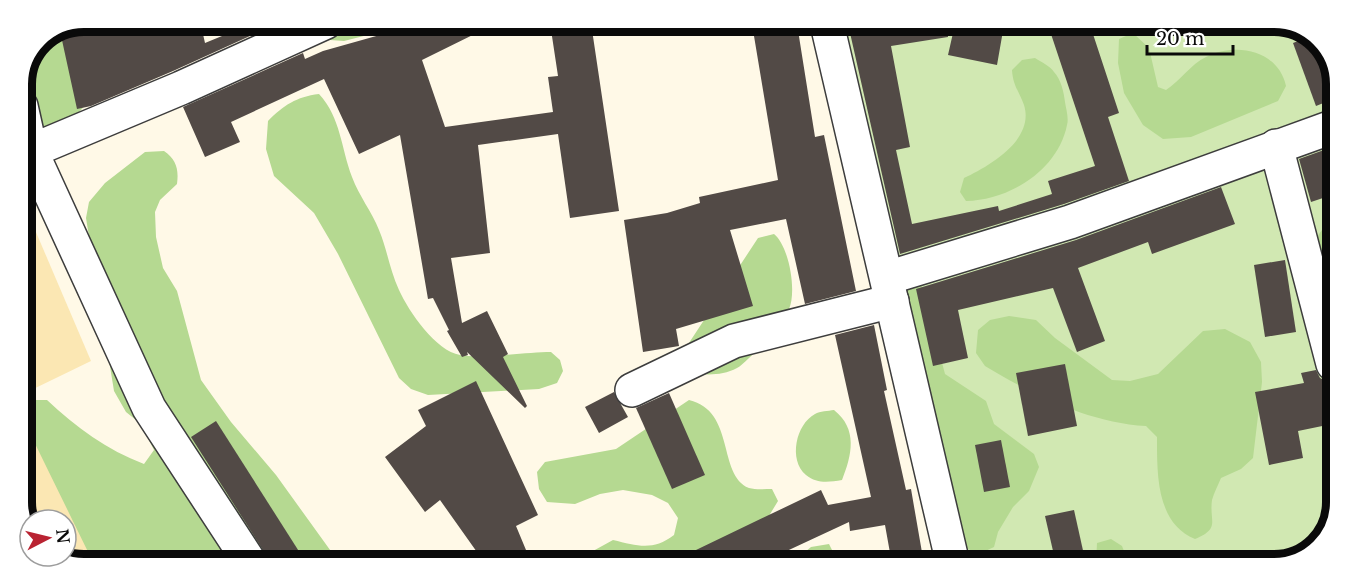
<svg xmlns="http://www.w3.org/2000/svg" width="1357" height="586" font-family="'Libre Baskerville',serif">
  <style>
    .green { fill: #d1e8b2 }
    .forest { fill: #b5d991 }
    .sand { fill: #fbe7b3 }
    .building { fill: #524a46 }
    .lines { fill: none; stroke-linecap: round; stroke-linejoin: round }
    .minor-casing { stroke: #3d3d3d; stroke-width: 36 }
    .minor { stroke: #fff; stroke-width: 33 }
    .rim { fill: none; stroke: #0a0a0a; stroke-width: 8 }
  </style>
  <rect width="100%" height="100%" fill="#fff9e7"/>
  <polygon class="green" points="827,24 1297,26 1323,46 1336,79 1331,526 1308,554 1274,565 953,564"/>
  <g class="forest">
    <polygon points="84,21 136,21 126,59 65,128 48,132 35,117 26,69 40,39"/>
    <polygon points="313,22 419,22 344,41 330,40"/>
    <path d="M1133 33 1149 48 1158 87 1166 90C1180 81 1191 64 1206 57 1236 42 1278 50 1286 86L1278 101 1191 137 1163 139 1143 125 1124 93 1118 63 1119 39Z"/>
    <path d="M1035 58C1041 62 1050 66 1054 72 1061 79 1064 93 1065 102 1066 109 1069 118 1067 125 1058 170 1010 200 966 201L960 192 964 178C989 166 1035 140 1024 105 1019 91 1013 86 1012 70L1022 60Z"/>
    <path d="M319 94C341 118 341 148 352 177 359 196 372 212 379 230 387 249 390 271 399 290 409 312 436 351 460 355 483 359 526 352 551 352L560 360 563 371 557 383 539 389 428 395 411 389 399 378 338 254 314 213 274 176 266 149 268 121C284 105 296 97 319 94Z"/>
    <path d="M164 151C176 159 179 169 177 184L160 200 155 212 156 237 163 268 177 291 201 380 231 422 276 475 338 561 78 560 66 520 23 459 21 452V418L26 406 34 400H47C76 427 107 450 144 464L154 450 141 424 126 412 114 391 86 218 89 202 105 183 145 152Z"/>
    <polygon points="1334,213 1333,323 1312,244"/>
    <path d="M774 234C789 246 797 291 789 309 784 321 748 362 737 368 722 376 706 375 691 373L685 349 758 238Z"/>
    <polygon points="900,264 919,276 945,374 986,401 994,424 1034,454 1039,467 1029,491 1013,507 998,532 994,547 979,554 964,547"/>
    <path d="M1009 316 1036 320 1055 338 1112 380 1130 381 1158 374 1203 331 1225 329 1250 342 1261 362 1262 382 1253 458 1241 469 1221 478C1218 485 1214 493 1212 500 1209 522 1221 528 1195 539 1156 523 1157 474 1157 437L1146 426C1090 423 1033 395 985 366L976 353 978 330 990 320Z"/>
    <path d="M689 400C736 411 717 475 749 488 756 490 765 489 772 489L778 501 761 529 730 563 594 562 593 551 613 540C638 546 653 551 674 535L678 518 668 503 652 495 623 490 600 494 575 504 547 502 539 489 537 472 545 462 616 449Z"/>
    <path d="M834 410C858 429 852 455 842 480 829 482 817 484 806 475 788 460 796 424 815 414 820 411 828 411 834 410Z"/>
    <polygon points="1111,539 1122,546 1129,564 1096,564 1097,543"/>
    <polygon points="829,544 834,554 831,563 792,563 811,547"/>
  </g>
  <g class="sand">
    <polygon points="21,197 91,361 21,395"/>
    <polygon points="21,415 92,560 60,560 54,556 66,556 66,520 30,520 30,530 21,507"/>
  </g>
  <g class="building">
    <polygon points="84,21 101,21 104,35 159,21 200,21 205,43 256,22 281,22 173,71 91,106 77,109 60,31"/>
    <polygon points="426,22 497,23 422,60 445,127 553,112 548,77 558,76 550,23 591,23 619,211 570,218 558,134 478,145 490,253 451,258 462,323 487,311 508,354 503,357 527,406 525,408 467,352 468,355 462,357 447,331 449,330 433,298 428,299 400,135 359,154 324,79 231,122 240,142 205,157 183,107 303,53 305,59 323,51"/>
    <polygon points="752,24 797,24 815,137 824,135 856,291 805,304 786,219 730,230 753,306 676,329 679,346 643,352 624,220 667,213 700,203 699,197 778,180"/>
    <polygon points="848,24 947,24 948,37 891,46 910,147 896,150 912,224 998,206 999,211 1052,194 1048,181 1095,166 1048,25 1090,25 1119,113 1108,117 1129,181 1064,204 900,254"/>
    <polygon points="975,24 1004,25 997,65 948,55 953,33 973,36"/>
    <polygon points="1311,36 1323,46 1336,79 1336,98 1316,106 1293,43"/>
    <polygon points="1335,146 1335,194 1311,202 1299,159"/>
    <polygon points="1221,187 1235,224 1152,254 1148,242 1078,268 1105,341 1077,352 1053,288 958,310 968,358 933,366 916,289 1076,240"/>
    <polygon points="1285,260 1296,332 1265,337 1254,265"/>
    <polygon points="874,325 887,390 884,391 906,490 911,489 924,564 892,564 885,525 850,531 849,522 761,563 669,563 821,490 828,505 871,497 835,335"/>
    <polygon points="1065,364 1077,426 1028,436 1016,373"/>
    <polygon points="1316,370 1320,378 1328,382 1333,401 1332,424 1298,431 1303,458 1269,465 1255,392 1304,383 1301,373"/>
    <polygon points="476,381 538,515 516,526 531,562 484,562 440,500 425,512 385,457 426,426 418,410"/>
    <polygon points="614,392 628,417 599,433 585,407"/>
    <polygon points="669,393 705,475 672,489 636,408"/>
    <polygon points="216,421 300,553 287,561 270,561 191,437"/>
    <polygon points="1001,440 1010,487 984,492 975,445"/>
    <polygon points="1074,510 1086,564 1056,564 1045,516"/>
  </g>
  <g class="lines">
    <defs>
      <g id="minor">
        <polyline points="827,24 953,564"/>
        <polyline points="21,106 31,151 181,88 326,22"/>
        <polyline points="1276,146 1333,364"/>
        <polyline points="31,151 149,408 249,561"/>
        <polyline points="887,278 1070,222 1335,126"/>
        <polyline points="632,390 734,341 892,301"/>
      </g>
    </defs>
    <use href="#minor" class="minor-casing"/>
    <use href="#minor" class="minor"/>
  </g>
  <path d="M0 0H1357V586H0ZM84 32H1274A52 52 0 0 1 1326 84V502A52 52 0 0 1 1274 554H84A52 52 0 0 1 32 502V84A52 52 0 0 1 84 32Z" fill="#fff" fill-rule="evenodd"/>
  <path class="rim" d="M84 32H1274A52 52 0 0 1 1326 84V502A52 52 0 0 1 1274 554H84A52 52 0 0 1 32 502V84A52 52 0 0 1 84 32Z"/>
  <g transform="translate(48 538) rotate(83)"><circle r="28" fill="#ffffff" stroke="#9d9d9d" stroke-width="1.5"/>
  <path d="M0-4.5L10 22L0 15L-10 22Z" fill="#b92332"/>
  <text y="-9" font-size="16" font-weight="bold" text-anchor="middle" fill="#0a0a0a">N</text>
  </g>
  <path d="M1147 45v9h86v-9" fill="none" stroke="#0a0a0a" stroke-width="3"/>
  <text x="1156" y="45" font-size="18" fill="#0a0a0a" stroke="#ffffff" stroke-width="4.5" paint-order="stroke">20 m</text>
</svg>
